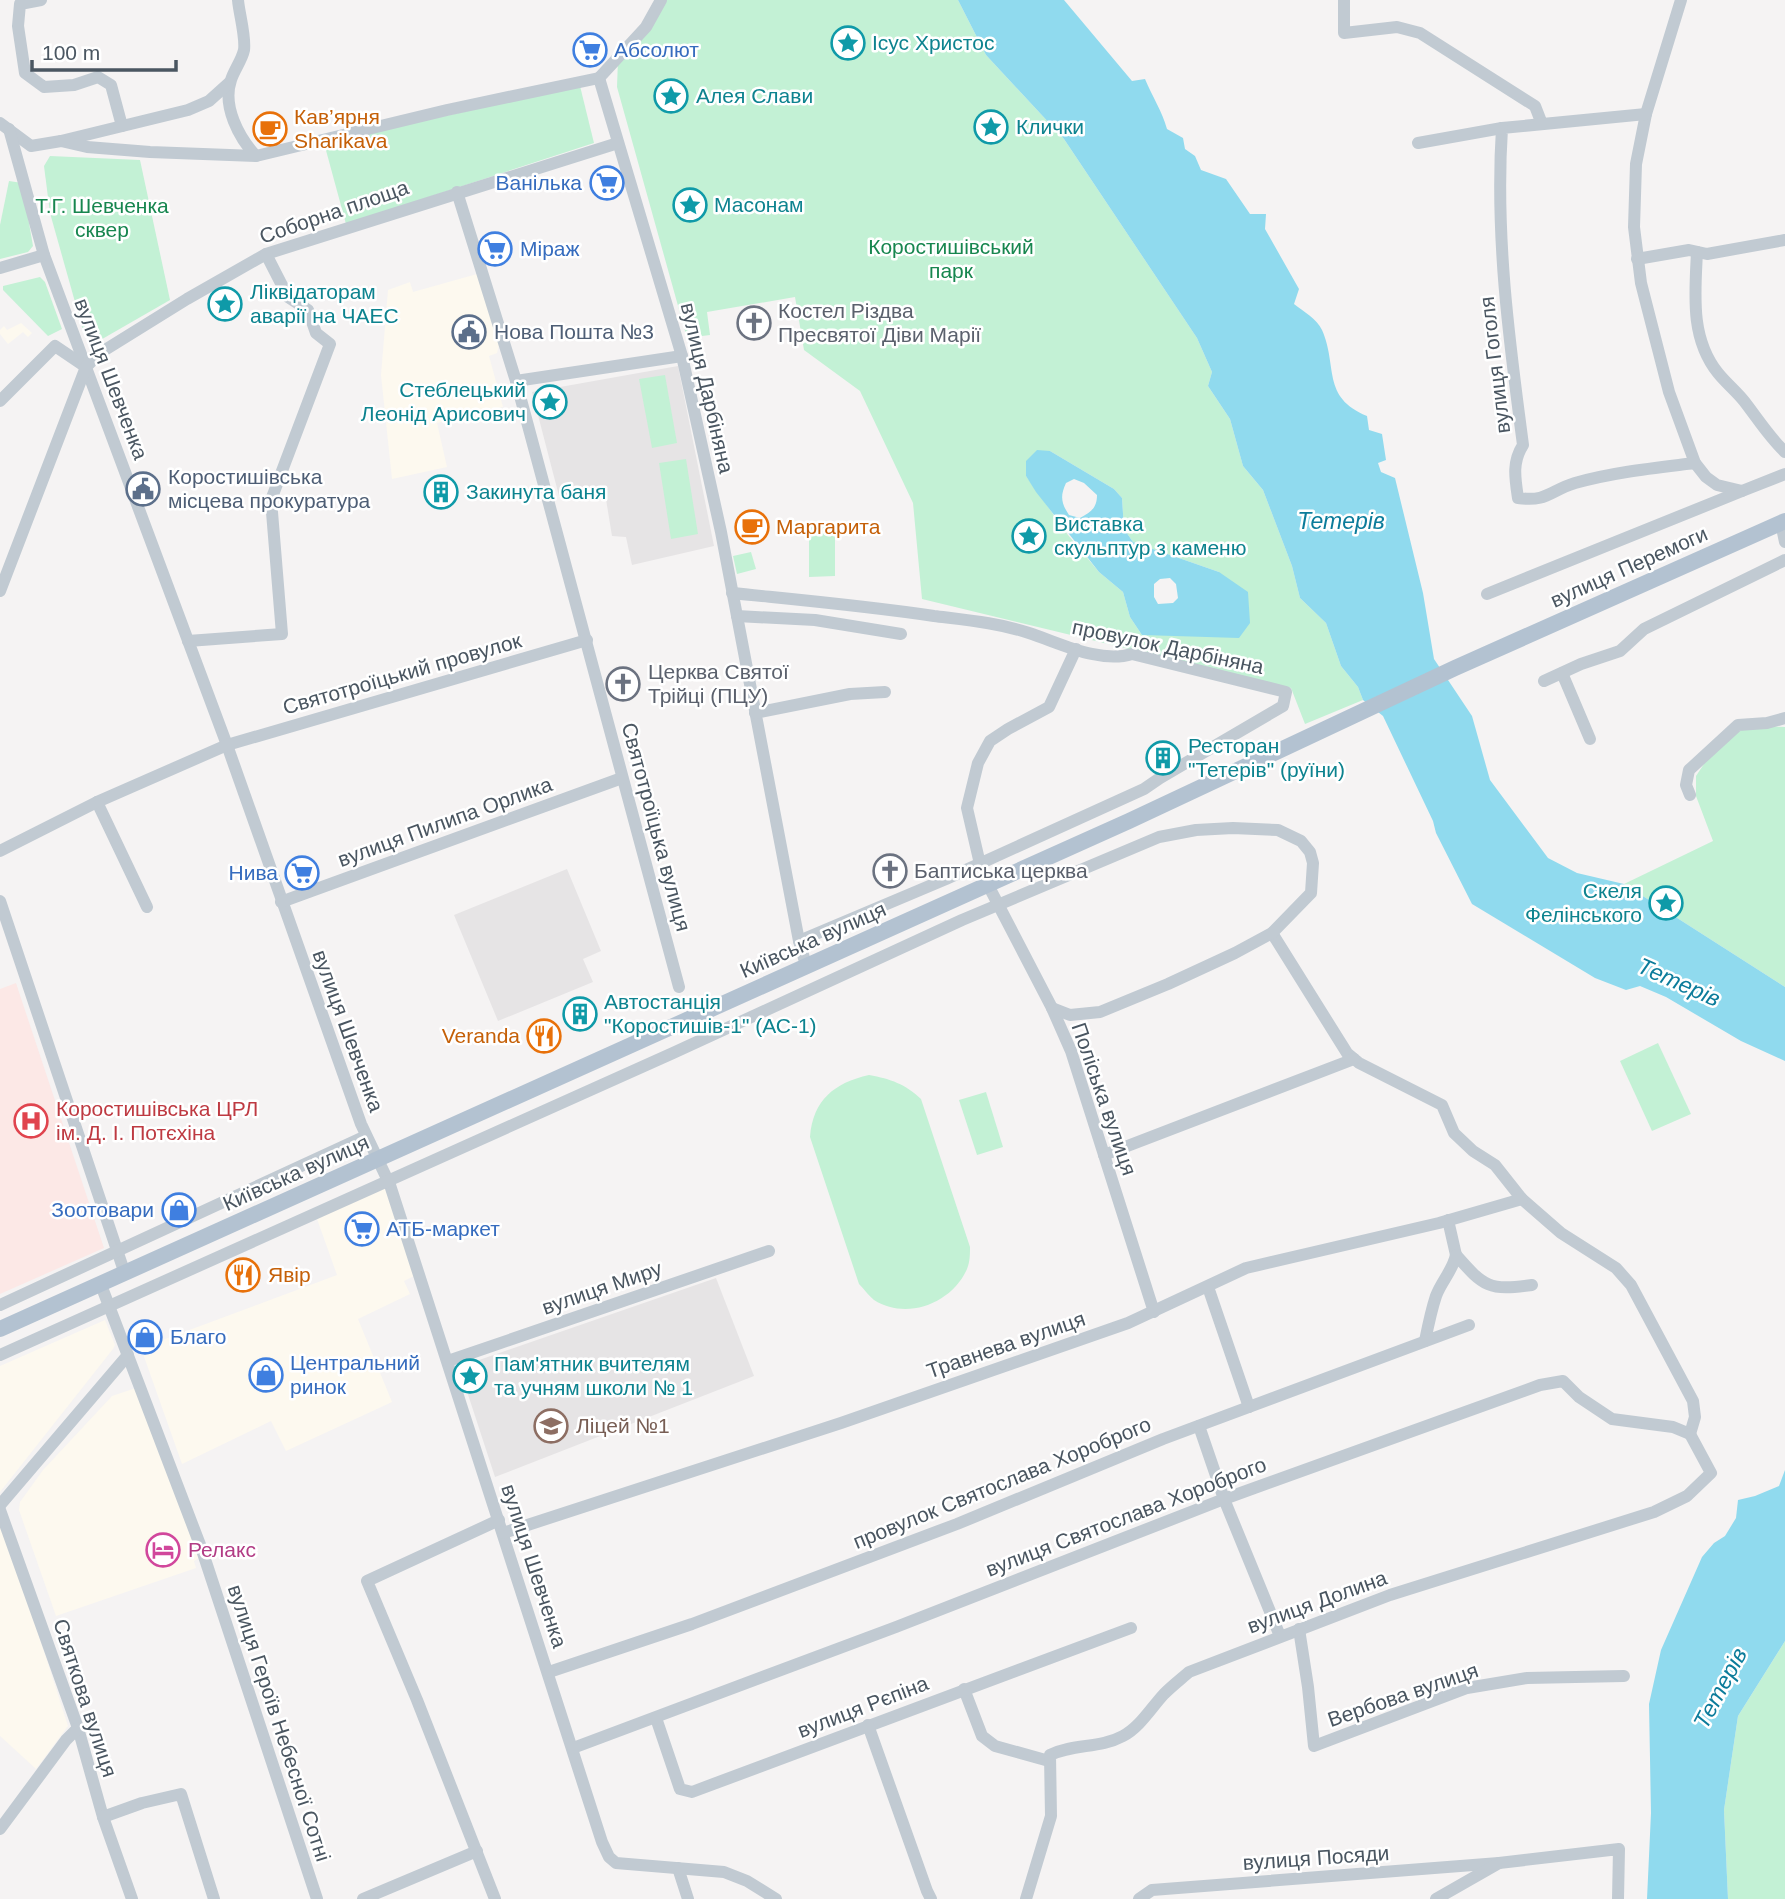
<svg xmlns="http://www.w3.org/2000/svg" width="1785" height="1899" font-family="Arial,sans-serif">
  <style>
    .commercial { fill: #fdf9ef }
    .education { fill: #e6e4e5 }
    .medical { fill: #fce8e6 }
    .green { fill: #c3f1d5; fill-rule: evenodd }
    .water { fill: #90daee; fill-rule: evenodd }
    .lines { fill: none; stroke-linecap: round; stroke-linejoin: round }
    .minor { stroke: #c1cad2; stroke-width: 12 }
    .major { stroke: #b3c2d1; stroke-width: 16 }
    .labels { text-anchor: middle; stroke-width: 5; stroke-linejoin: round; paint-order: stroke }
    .culture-label { font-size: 21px; fill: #0d838f; stroke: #fff; text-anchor: start }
    .shop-label { font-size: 21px; fill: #366cbe; stroke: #fff; text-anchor: start }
    .food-label { font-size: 21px; fill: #c56008; stroke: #fff; text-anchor: start }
    .park-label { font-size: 21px; fill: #17864f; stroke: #fff }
    .street-label { font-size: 21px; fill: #4a5661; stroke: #fff }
    .worship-label { font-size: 21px; fill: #5b616d; stroke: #fff; text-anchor: start }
    .service-label { font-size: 21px; fill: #4e5e75; stroke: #fff; text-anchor: start }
    .health-label { font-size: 21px; fill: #be3a42; stroke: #fff; text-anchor: start }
    .education-label { font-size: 21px; fill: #785e54; stroke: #fff; text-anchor: start }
    .hotel-label { font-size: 21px; fill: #b23c85; stroke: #fff; text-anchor: start }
    .water-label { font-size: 23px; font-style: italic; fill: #0c7c9b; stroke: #fff }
  </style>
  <rect width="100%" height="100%" fill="#f5f3f3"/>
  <g class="commercial">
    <polygon points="477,274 499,345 497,353 489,356 503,407 437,423 447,467 392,479 381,375 388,290 410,282 413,292"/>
    <polygon points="21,323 32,333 28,337 23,332 8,344 0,334 0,330 4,326 7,330"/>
    <polygon points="386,1187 416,1275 404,1281 410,1294 358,1319 392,1402 286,1451 271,1421 182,1464 141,1348 337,1275 316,1216"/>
    <polygon points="105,1320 115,1345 113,1349 0,1492 0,1366"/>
    <polygon points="136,1388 199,1558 194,1561 196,1568 56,1616 19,1510 20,1502 43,1470 112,1396"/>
    <polygon points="2,1521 68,1726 36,1769 0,1736 0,1524"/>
  </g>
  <g class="education">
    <polygon points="678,366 714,546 632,565 626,537 612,536 604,487 559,496 532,392"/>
    <polygon points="567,869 601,951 583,959 593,982 498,1021 454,915"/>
    <polygon points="716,1278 754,1376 495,1477 459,1367"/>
  </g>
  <polygon class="medical" points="16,983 104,1248 0,1294 0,989"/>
  <g class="green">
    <path d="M661 0H958L986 55 1064 139 1197 338 1212 372 1208 386 1230 419 1243 466 1263 490 1292 566 1300 598 1326 623 1341 666 1358 687 1363 700 1305 724 1291 688 922 599 913 503 860 391 804 350 795 297 707 312 710 335 687 338 617 87 618 59ZM1050 451 1114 489 1122 498 1124 529 1133 542 1219 572 1183 635H1142L1130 617 1123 592 1099 572 1068 535 1026 476Z"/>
    <polygon points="580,86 594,143 346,224 324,143"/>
    <polygon points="50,156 140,160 170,300 97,342 84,334 50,213 44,166"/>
    <polygon points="9,181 22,183 33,246 28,252 0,259 0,225"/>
    <polygon points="40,277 45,282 62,329 48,336 3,290 3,286"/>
    <polygon points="665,375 677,443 652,448 639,379"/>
    <polygon points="686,459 698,534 671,539 659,463"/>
    <polygon points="809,526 835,526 835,576 809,577"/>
    <polygon points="751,552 756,569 737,574 733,556"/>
    <polygon points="1765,726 1785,727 1785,987 1624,884 1713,841 1696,796 1696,776 1708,758 1742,729"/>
    <polygon points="1658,1043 1691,1114 1652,1131 1620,1061"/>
    <path d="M869 1075C891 1079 905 1084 921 1099L970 1247C970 1254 970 1262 967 1269 952 1303 907 1321 874 1300 869 1296 864 1289 859 1284L810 1137C813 1100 834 1083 869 1075Z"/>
    <polygon points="986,1092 1003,1147 977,1155 959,1100"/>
    <polygon points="1785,1641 1785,1899 1728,1899 1724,1810 1738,1716"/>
  </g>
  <g class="water">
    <path d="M958 0H1064L1132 81 1145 79C1152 96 1162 111 1167 129L1183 138 1185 149 1195 156 1201 170 1226 179 1250 214H1266L1265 229 1299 289 1294 304C1303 311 1317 319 1322 330 1338 366 1321 397 1367 416L1369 430 1382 434 1386 460 1378 463 1381 472 1395 478 1423 593 1434 659 1472 716 1490 780 1548 858 1577 873 1624 884 1785 987V1061L1741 1041 1666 997 1640 986 1626 990 1595 978 1472 904 1436 833 1433 821 1383 716 1363 700 1358 687 1341 666 1326 623 1300 598 1292 566 1263 490 1243 466 1230 419 1208 386 1212 372 1197 338 1064 139 986 55Z"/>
    <path d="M1037 450 1050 451 1114 489 1122 498 1124 529 1133 542 1219 572 1248 592 1250 623 1239 638 1142 635 1130 617 1123 592 1099 572 1036 492 1026 476V461ZM1074 479 1084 483 1097 495C1097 508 1091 512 1080 518L1069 515C1061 503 1060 496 1066 483ZM1170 578 1176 584 1178 598 1173 603 1158 604 1154 597V584L1160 579Z"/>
    <polygon points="1785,1470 1785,1641 1738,1716 1724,1810 1728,1899 1647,1899 1651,1813 1649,1704 1661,1650 1702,1557 1714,1543 1725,1536 1736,1518 1738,1500 1755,1496 1779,1486"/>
  </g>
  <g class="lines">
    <g class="minor">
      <polyline points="41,0 20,4 18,26 25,73 44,87 74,85 98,77 111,85 122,126"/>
      <path d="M238 0C239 13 246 37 244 50 242 60 234 70 231 80 222 106 239 138 256 156"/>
      <polyline points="1344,0 1344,33 1397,27 1420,33 1535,106 1542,124"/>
      <polyline points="1681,0 1646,114 1636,164 1634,227 1641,283 1669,392 1695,463 1706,477 1717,485 1742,491 1785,474"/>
      <polyline points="599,78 682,356 721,532 799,941 806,965"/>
      <polyline points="599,78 646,27 661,0"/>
      <path d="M1646 114 1502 128C1495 234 1509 340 1523 445 1512 462 1515 478 1518 498 1548 502 1549 491 1575 483 1614 472 1655 468 1695 463"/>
      <polyline points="0,123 31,146 61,141 188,110 209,101 229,83"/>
      <polyline points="9,129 44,255 227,745 361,1124 390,1185 602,1842 609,1857 616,1863 724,1872 747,1881 776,1899"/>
      <polyline points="61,141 87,147 150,152 256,156 447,110 599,78"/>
      <polyline points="1418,143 1502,128"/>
      <polyline points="457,192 516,381 679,987"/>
      <path d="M1697 252C1695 294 1690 338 1718 373 1726 383 1736 391 1744 401 1758 419 1769 437 1785 452"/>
      <polyline points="1637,259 1689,250 1707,254 1785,240"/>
      <polyline points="0,268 44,255"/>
      <polyline points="516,381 682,356"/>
      <polyline points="0,401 55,346 86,367"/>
      <polyline points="1781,523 1785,542"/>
      <polyline points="0,591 86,367 100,353 187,299 266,254 618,143"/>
      <path d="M732 593C800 600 867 606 934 616 966 620 999 623 1029 633 1060 643 1100 664 1132 654L1286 692 1283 706 1160 778 1144 789 946 879 799 941"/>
      <polyline points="1487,594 1742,491"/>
      <polyline points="737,616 815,620 901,634"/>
      <polyline points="188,641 282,634 271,500 330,344 316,333 308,310 288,297 266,254"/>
      <polyline points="1562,673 1590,739"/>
      <polyline points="1544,681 1581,664 1620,651 1644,629 1785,560"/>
      <polyline points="755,713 850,694 885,692"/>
      <polyline points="1690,795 1686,785 1689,770 1738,725 1767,723 1785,718"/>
      <polyline points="97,802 147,907"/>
      <polyline points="0,851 97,802 227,745 587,640"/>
      <polyline points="980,864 967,808 978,763 990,741 1008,729 1049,707 1076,649"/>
      <polyline points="987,883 1052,1008 1071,1051 1154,1312"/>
      <polyline points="0,901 125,1274"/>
      <polyline points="281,902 622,778"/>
      <polyline points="1272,933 1347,1053 1359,1063 1442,1105 1454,1133 1473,1151 1495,1165 1522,1199 1561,1233 1616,1268 1631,1285 1693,1401 1695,1417 1690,1434"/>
      <polyline points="1104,1155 1354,1059"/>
      <polyline points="1448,1220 1456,1255"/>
      <polyline points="101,1285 202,1550 317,1899"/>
      <polyline points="1208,1287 1249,1407"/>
      <polyline points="0,1305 366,1136"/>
      <path d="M1425 1341C1428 1326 1431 1311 1436 1296 1441 1282 1453 1270 1456 1255 1484 1287 1489 1291 1532 1285"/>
      <polyline points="0,1355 673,1053 962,920 1159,837 1196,830 1233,828 1278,830 1301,841 1310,852 1313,863 1311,893 1272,933 1235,953 1168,984 1100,1012 1070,1015 1052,1008"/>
      <polyline points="448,1361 769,1251"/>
      <polyline points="1199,1426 1224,1499 1280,1636"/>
      <polyline points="0,1505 128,1355"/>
      <polyline points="0,1510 78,1728 103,1817 132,1899"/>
      <polyline points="503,1533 841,1423 1128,1323 1246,1268 1439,1223 1522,1199"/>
      <polyline points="1299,1629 1308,1687 1314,1746 1467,1688 1527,1678 1624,1676"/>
      <polyline points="549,1672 692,1624 957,1524 1163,1439 1469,1325"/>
      <polyline points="964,1689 982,1736 995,1746 1049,1761"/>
      <polyline points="656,1718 680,1789 692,1792 1131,1628"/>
      <polyline points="868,1725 927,1891 931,1899"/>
      <polyline points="573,1748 896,1627 1224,1499 1540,1385 1563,1381 1579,1397 1612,1419 1673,1427 1690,1434"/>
      <polyline points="103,1817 142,1803 181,1794 214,1899"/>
      <polyline points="0,1829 66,1740 78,1728"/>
      <polyline points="678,1868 688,1899"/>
      <polyline points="363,1899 477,1851"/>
      <polyline points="495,1899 417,1700 367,1581 499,1520"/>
      <path d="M1026 1899 1051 1816 1050 1755C1075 1743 1099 1749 1123 1736 1140 1727 1151 1708 1164 1694 1172 1686 1181 1679 1189 1672L1390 1595 1654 1512 1687 1496 1711 1473 1690 1434"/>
      <polyline points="1139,1899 1152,1890 1499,1863"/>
      <polyline points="1436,1899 1499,1863 1619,1849 1618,1899"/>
    </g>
    <polyline class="major" points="0,1329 1129,821 1455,668 1785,521"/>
  </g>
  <defs>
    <symbol id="sight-ring" viewBox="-11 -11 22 22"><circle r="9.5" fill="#fff" stroke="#0f9aa8" stroke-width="1.5"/><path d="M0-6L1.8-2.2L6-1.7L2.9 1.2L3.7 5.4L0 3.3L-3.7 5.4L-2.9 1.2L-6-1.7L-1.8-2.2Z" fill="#0f9aa8"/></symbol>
    <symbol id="supermarket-ring" viewBox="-11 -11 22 22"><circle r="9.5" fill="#fff" stroke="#3f7fe0" stroke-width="1.5"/><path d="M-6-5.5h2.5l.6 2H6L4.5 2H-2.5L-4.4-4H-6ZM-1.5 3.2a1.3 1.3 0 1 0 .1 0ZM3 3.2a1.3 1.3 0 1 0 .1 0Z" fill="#3f7fe0"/></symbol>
    <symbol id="cafe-ring" viewBox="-11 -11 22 22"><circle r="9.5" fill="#fff" stroke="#e8710a" stroke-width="1.5"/><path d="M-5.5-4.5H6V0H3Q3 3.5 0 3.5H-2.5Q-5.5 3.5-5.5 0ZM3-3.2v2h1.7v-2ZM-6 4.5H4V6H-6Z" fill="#e8710a"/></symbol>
    <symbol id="church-ring" viewBox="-11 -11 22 22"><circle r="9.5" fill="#fff" stroke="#6b7280" stroke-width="1.5"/><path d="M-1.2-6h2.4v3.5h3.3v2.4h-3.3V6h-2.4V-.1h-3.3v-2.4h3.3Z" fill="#6b7280"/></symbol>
    <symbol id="civic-ring" viewBox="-11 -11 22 22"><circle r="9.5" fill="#fff" stroke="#5c6f8a" stroke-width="1.5"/><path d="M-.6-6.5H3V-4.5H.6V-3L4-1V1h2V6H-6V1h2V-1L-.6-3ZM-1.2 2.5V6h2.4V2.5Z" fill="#5c6f8a"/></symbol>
    <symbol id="building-ring" viewBox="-11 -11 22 22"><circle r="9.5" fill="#fff" stroke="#0f9aa8" stroke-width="1.5"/><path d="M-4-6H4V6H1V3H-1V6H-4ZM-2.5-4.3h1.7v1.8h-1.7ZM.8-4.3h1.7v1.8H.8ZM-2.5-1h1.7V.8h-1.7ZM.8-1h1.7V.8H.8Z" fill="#0f9aa8"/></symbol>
    <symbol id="restaurant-ring" viewBox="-11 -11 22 22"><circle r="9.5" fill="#fff" stroke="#e8710a" stroke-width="1.5"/><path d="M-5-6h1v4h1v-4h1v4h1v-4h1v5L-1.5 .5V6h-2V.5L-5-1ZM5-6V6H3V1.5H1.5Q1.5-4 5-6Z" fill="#e8710a"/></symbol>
    <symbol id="hospital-ring" viewBox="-11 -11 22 22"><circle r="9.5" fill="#fff" stroke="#e0444e" stroke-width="1.5"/><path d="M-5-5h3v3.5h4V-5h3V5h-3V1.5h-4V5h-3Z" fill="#e0444e"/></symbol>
    <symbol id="shop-ring" viewBox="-11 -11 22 22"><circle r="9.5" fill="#fff" stroke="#3f7fe0" stroke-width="1.5"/><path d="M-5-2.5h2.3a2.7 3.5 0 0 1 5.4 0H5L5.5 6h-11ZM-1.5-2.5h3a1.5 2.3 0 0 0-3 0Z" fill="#3f7fe0"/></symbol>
    <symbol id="school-ring" viewBox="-11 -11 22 22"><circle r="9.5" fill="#fff" stroke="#8d6e63" stroke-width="1.5"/><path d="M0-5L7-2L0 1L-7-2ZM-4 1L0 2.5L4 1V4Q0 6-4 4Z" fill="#8d6e63"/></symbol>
    <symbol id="hotel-ring" viewBox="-11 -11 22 22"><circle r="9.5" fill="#fff" stroke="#d1479c" stroke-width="1.5"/><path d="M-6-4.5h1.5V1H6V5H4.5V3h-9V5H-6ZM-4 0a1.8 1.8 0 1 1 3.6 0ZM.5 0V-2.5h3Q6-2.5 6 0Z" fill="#d1479c"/></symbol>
  </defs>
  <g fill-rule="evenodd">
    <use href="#sight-ring" x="829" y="24" width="38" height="38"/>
    <use href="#supermarket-ring" x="571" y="31" width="38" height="38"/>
    <use href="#sight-ring" x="652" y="77" width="38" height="38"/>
    <use href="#sight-ring" x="972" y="108" width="38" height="38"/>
    <use href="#cafe-ring" x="251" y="110" width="38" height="38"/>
    <use href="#supermarket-ring" x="588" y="164" width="38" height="38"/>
    <use href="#sight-ring" x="671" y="186" width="38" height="38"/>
    <use href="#supermarket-ring" x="476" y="230" width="38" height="38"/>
    <use href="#sight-ring" x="206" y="285" width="38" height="38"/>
    <use href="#church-ring" x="735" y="304" width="38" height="38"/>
    <use href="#civic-ring" x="450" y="313" width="38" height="38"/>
    <use href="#sight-ring" x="531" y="383" width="38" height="38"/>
    <use href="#civic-ring" x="124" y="470" width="38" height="38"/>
    <use href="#building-ring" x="422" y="473" width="38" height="38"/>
    <use href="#cafe-ring" x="733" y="508" width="38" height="38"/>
    <use href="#sight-ring" x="1010" y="517" width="38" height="38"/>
    <use href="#church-ring" x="604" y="665" width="38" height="38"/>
    <use href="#building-ring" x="1144" y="739" width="38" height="38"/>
    <use href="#church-ring" x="871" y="852" width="38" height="38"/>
    <use href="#supermarket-ring" x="283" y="854" width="38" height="38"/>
    <use href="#sight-ring" x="1647" y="884" width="38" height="38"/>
    <use href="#building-ring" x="561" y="995" width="38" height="38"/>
    <use href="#restaurant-ring" x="525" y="1017" width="38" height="38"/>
    <use href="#hospital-ring" x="12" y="1102" width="38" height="38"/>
    <use href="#shop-ring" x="160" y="1191" width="38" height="38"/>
    <use href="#supermarket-ring" x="343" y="1210" width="38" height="38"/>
    <use href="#restaurant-ring" x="224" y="1256" width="38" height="38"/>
    <use href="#shop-ring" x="126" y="1318" width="38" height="38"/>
    <use href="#shop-ring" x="247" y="1356" width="38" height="38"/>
    <use href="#sight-ring" x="451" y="1357" width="38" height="38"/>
    <use href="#school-ring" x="532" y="1407" width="38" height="38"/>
    <use href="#hotel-ring" x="144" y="1531" width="38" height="38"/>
  </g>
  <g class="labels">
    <g class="culture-label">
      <text x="872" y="50">Ісус Христос</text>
      <text x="696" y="103">Алея Слави</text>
      <text x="1016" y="134">Клички</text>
      <text x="714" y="212">Масонам</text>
      <text x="250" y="299">Ліквідаторам<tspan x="250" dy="24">аварії на ЧАЕС</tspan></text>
      <text x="526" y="397" text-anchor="end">Стеблецький<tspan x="526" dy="24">Леонід Арисович</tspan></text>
      <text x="466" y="499">Закинута баня</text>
      <text x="1054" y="531">Виставка<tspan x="1054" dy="24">скульптур з каменю</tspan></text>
      <text x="1188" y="753">Ресторан<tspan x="1188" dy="24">"Тетерів" (руїни)</tspan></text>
      <text x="1642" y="898" text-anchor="end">Скеля<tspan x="1642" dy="24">Фелінського</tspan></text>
      <text x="604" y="1009">Автостанція<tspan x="604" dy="24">"Коростишів-1" (АС-1)</tspan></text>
      <text x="494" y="1371">Пам'ятник вчителям<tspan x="494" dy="24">та учням школи № 1</tspan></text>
    </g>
    <g class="shop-label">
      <text x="614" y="57">Абсолют</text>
      <text x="582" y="190" text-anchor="end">Ванілька</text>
      <text x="520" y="256">Міраж</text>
      <text x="278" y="880" text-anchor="end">Нива</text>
      <text x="154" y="1217" text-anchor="end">Зоотовари</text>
      <text x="386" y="1236">АТБ-маркет</text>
      <text x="170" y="1344">Благо</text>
      <text x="290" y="1370">Центральний<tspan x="290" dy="24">ринок</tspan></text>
    </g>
    <g class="food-label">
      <text x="294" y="124">Кав’ярня<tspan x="294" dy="24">Sharikava</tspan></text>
      <text x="776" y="534">Маргарита</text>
      <text x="520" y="1043" text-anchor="end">Veranda</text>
      <text x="268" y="1282">Явір</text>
    </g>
    <g class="park-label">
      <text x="102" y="213">Т.Г. Шевченка<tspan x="102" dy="24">сквер</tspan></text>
      <text x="951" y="254">Коростишівський<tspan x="951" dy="24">парк</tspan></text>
    </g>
    <g class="street-label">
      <text transform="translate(334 212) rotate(-19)" y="7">Соборна площа</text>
      <text transform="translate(1495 365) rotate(-97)" y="7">вулиця Гоголя</text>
      <text transform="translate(111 379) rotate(69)" y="7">вулиця Шевченка</text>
      <text transform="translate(707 388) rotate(77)" y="7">вулиця Дарбіняна</text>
      <text transform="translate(1629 567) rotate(-24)" y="7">вулиця Перемоги</text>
      <text transform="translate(1168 647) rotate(12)" y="7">провулок Дарбіняна</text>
      <text transform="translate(402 674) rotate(-16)" y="7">Святотроїцький провулок</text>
      <text transform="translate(445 822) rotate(-20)" y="7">вулиця Пилипа Орлика</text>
      <text transform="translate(656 827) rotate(75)" y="7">Святотроїцька вулиця</text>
      <text transform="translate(813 940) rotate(-24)" y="7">Київська вулиця</text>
      <text transform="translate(348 1031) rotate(70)" y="7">вулиця Шевченка</text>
      <text transform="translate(1104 1099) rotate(71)" y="7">Поліська вулиця</text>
      <text transform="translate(296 1173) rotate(-24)" y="7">Київська вулиця</text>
      <text transform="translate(602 1288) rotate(-19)" y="7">вулиця Миру</text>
      <text transform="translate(1006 1345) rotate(-19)" y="7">Травнева вулиця</text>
      <text transform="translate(1002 1483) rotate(-22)" y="7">провулок Святослава Хороброго</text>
      <text transform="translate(1126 1517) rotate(-21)" y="7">вулиця Святослава Хороброго</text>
      <text transform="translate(534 1566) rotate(72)" y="7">вулиця Шевченка</text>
      <text transform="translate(1317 1602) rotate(-20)" y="7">вулиця Долина</text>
      <text transform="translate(1403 1695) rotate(-19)" y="7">Вербова вулиця</text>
      <text transform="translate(85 1698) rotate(72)" y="7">Святкова вулиця</text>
      <text transform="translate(863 1707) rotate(-21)" y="7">вулиця Рєпіна</text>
      <text transform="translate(279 1723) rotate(72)" y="7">вулиця Героїв Небесної Сотні</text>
      <text transform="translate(1316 1858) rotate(-4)" y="7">вулиця Посяди</text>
    </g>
    <g class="worship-label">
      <text x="778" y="318">Костел Різдва<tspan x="778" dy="24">Пресвятої Діви Марії</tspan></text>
      <text x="648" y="679">Церква Святої<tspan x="648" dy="24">Трійці (ПЦУ)</tspan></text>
      <text x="914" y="878">Баптиська церква</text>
    </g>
    <g class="service-label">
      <text x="494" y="339">Нова Пошта №3</text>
      <text x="168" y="484">Коростишівська<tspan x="168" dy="24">місцева прокуратура</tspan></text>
    </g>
    <g class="health-label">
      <text x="56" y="1116">Коростишівська ЦРЛ<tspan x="56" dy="24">ім. Д. І. Потєхіна</tspan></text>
    </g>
    <g class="education-label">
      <text x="576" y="1433">Ліцей №1</text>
    </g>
    <g class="hotel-label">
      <text x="188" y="1557">Релакс</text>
    </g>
    <g class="water-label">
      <text x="1341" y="529">Тетерів</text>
      <text transform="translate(1679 982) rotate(24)" y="8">Тетерів</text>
      <text transform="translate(1720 1688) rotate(-62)" y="8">Тетерів</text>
    </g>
  </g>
  <path d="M32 60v10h144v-10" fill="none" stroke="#4a5661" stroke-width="3.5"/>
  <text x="42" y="60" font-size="21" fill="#4a5661" stroke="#ffffff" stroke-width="5" paint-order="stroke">100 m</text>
</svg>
